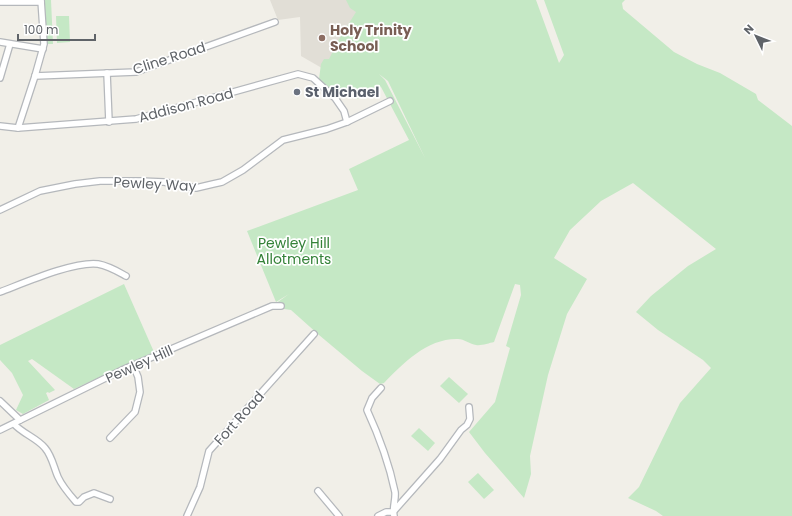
<svg xmlns="http://www.w3.org/2000/svg" width="792" height="516" font-family="Poppins,sans-serif">
  <style>
    .education { fill: #e1ded6 }
    .green { fill: #c5e8c5; fill-rule: evenodd }
    .lines { fill: none; stroke-linecap: round; stroke-linejoin: round }
    .street-casing { stroke: #b5b8bc; stroke-width: 8 }
    .street { stroke: #fff; stroke-width: 5.5 }
    .education-dot { fill: #8d6e63; stroke: #fff; stroke-width: 1.5 }
    .worship-dot { fill: #6b7280; stroke: #fff; stroke-width: 1.5 }
    .labels { text-anchor: middle; stroke-width: 3.5; stroke-linejoin: round; paint-order: stroke }
    .education-label { font-size: 14px; font-weight: bold; fill: #785e54; stroke: #fff; text-anchor: start }
    .street-label { font-size: 14px; fill: #5f6368; stroke: #fff }
    .worship-label { font-size: 14px; font-weight: bold; fill: #5b616d; stroke: #fff; text-anchor: start }
    .park-label { font-size: 14px; fill: #348238; stroke: #fff }
  </style>
  <rect width="100%" height="100%" fill="#f1efe8"/>
  <polygon class="education" points="270,0 360,0 359,8 327,71 301,56 300,17 278,20"/>
  <g class="green">
    <polygon points="41,0 51,0 53,44 44,44"/>
    <path d="M346 0H536L559 63 564 55 544 0H625L622 3 623 9 674 52 697 64 720 73 756 94 758 100 792 126V516H663L656 511 628 498 639 487 680 403 711 368 703 360 658 330 636 312 651 296 688 266 716 249 633 183 601 201 570 230 554 258 587 279 567 314 548 375 530 456 531 474 524 498 485 453 469 432 495 402 510 348 506 346 521 295 520 285 515 284 494 342C489 343 481 346 476 345 470 344 464 339 458 339 428 338 403 363 384 383L380 384 362 371 319 335 291 310 284 309 275 304 289 294 276 302 247 231 358 190 349 169 409 140 381 87 357 99 353 92 346 90 337 95 319 79 321 64 324 59H329L345 28H346L356 12 350 8ZM379 74 388 81 425 158 385 80Z"/>
    <polygon points="56,16 69,16 70,42 57,43"/>
    <polygon points="124,284 154,352 74,389 32,359 28,361 55,390 49,393 48,392 46,393 49,400 23,414 16,410 23,395 12,373 0,360 0,345"/>
    <polygon points="449,377 468,394 459,403 440,386"/>
    <polygon points="419,428 435,443 428,451 411,436"/>
    <polygon points="478,473 494,490 484,499 468,482"/>
  </g>
  <g class="lines">
    <defs>
      <g id="street">
        <polyline points="0,2 41,2"/>
        <polyline points="0,42 43,49"/>
        <polyline points="107,73 109,122"/>
        <polyline points="35,76 136,72 275,22"/>
        <polyline points="0,78 10,44"/>
        <polyline points="0,126 18,128 136,119 298,74 313,78 335,98 344,111 347,122"/>
        <polyline points="18,128 35,76 44,44 41,0"/>
        <polyline points="0,210 40,191 75,184 100,181 140,181 164,182 196,188 213,184 222,182 243,170 283,140 327,129 347,122 390,101"/>
        <path d="M0 292C24 283 74 261 98 264 109 266 117 271 126 276"/>
        <path d="M381 388 372 398 367 410C379 436 389 463 395 492 396 500 392 508 394 516"/>
        <polyline points="0,401 20,420"/>
        <path d="M14 424C23 434 37 438 45 448 52 456 54 468 58 477 62 486 69 494 76 502H79L84 497 94 493 110 499"/>
        <polyline points="0,430 122,370 272,306 281,306"/>
        <polyline points="110,438 135,412 140,392 138,377 133,365"/>
        <polyline points="318,491 339,516"/>
        <polyline points="393,512 440,459 461,430 467,425 470,419 469,407"/>
        <polyline points="187,516 200,487 209,451 314,334"/>
        <polyline points="378,516 386,512 393,512"/>
      </g>
    </defs>
    <use href="#street" class="street-casing"/>
    <use href="#street" class="street"/>
  </g>
  <circle class="education-dot" cx="322" cy="38" r="4"/>
  <circle class="worship-dot" cx="297" cy="92" r="4"/>
  <g class="labels">
    <g class="education-label">
      <text x="330" y="35">Holy Trinity<tspan x="330" dy="16">School</tspan></text>
    </g>
    <g class="street-label">
      <text transform="translate(169 58) rotate(-18)" y="5">Cline Road</text>
      <text transform="translate(186 105) rotate(-15)" y="5">Addison Road</text>
      <text transform="translate(155 184) rotate(3)" y="5">Pewley Way</text>
      <text transform="translate(139 364) rotate(-24)" y="5">Pewley Hill</text>
      <text transform="translate(239 418) rotate(-48)" y="5">Fort Road</text>
    </g>
    <g class="worship-label">
      <text x="305" y="97">St Michael</text>
    </g>
    <g class="park-label">
      <text x="294" y="248">Pewley Hill<tspan x="294" dy="16">Allotments</tspan></text>
    </g>
  </g>
  <g transform="translate(756 36) rotate(313)" stroke="#ffffff" stroke-width="3" paint-order="stroke">
  <path d="M0-3L7 15L0 10L-7 15Z" fill="#5f6368"/>
  <text y="-6" font-size="11" font-weight="bold" text-anchor="middle" fill="#5f6368">N</text>
  </g>
  <path d="M18 34v6h77v-6" fill="none" stroke="#5f6368" stroke-width="2"/>
  <text x="24" y="34" font-size="12" fill="#5f6368" stroke="#ffffff" stroke-width="3" paint-order="stroke">100 m</text>
</svg>
